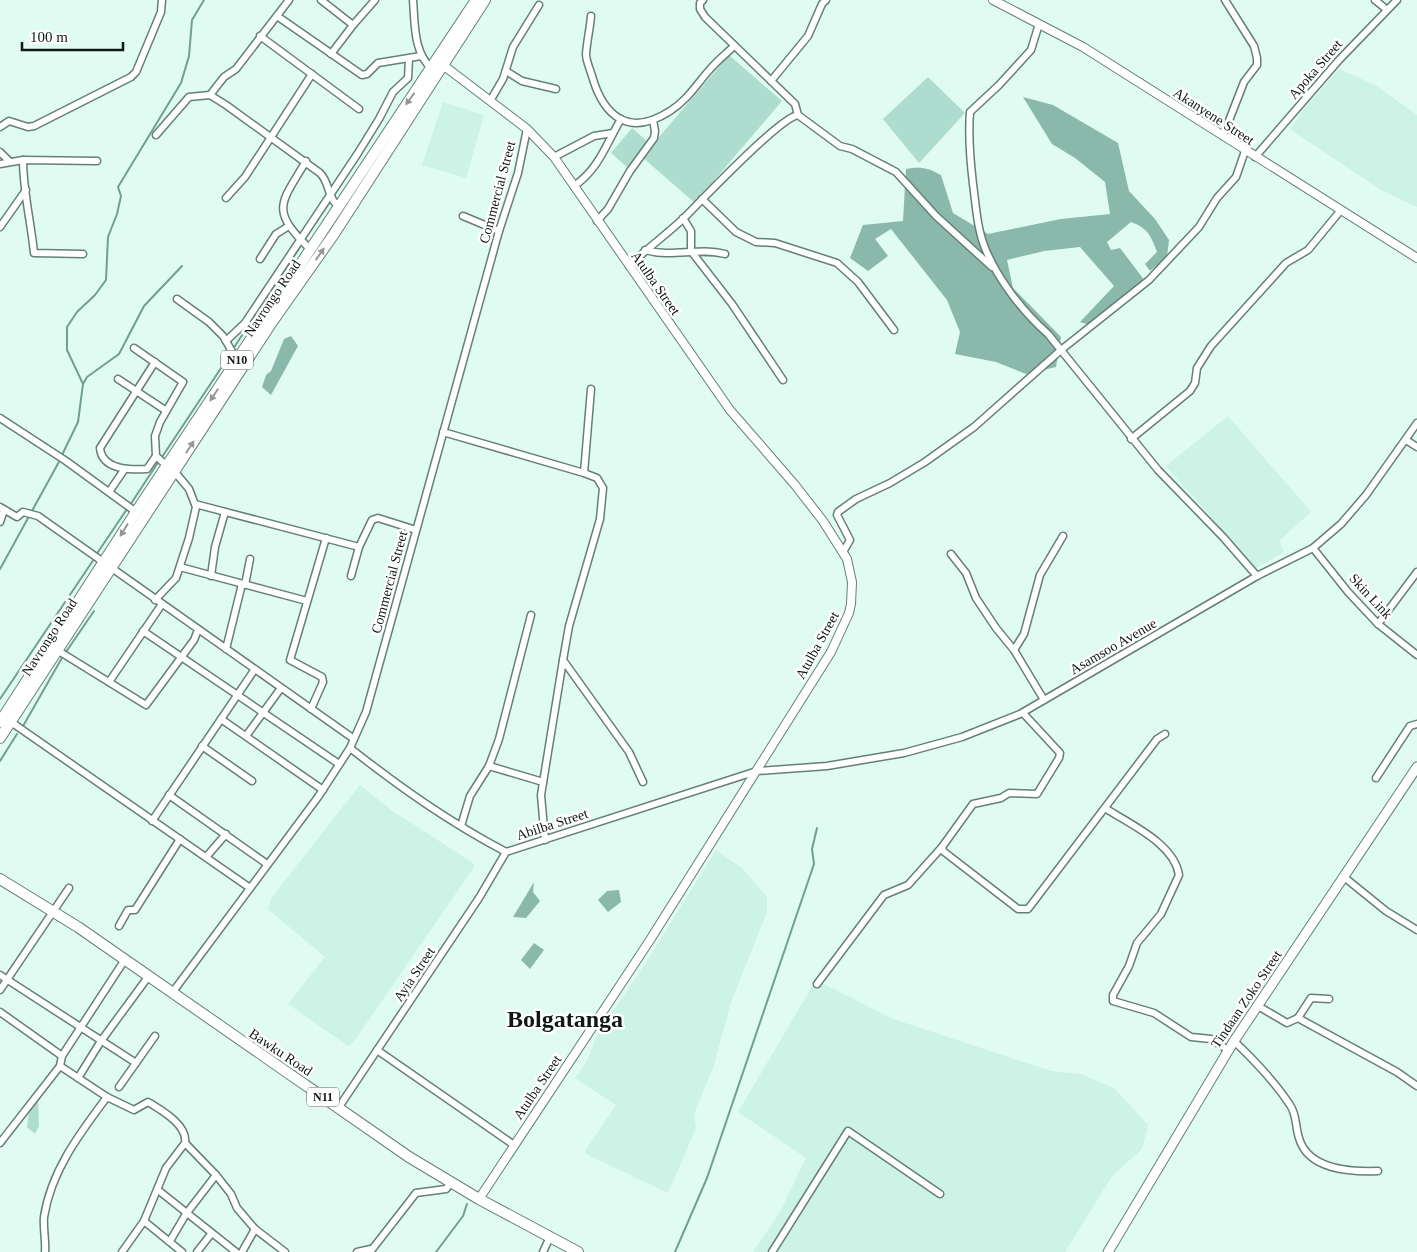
<svg xmlns="http://www.w3.org/2000/svg" width="1417" height="1252" font-family="Georgia,serif">
  <style>
    .built { fill: #cdf2e6 }
    .green { fill: #aeddcf }
    .forest { fill: #8ab9ab }
    .lines { fill: none; stroke-linecap: round; stroke-linejoin: round }
    .stream { stroke: #719f92; stroke-width: 2 }
    .minor-casing { stroke: #667f78; stroke-width: 9 }
    .tertiary-casing { stroke: #667f78; stroke-width: 10 }
    .secondary-casing { stroke: #667f78; stroke-width: 11 }
    .trunk-casing { stroke: #667f78; stroke-width: 12 }
    .minor { stroke: #fff; stroke-width: 6 }
    .tertiary { stroke: #fff; stroke-width: 8 }
    .secondary { stroke: #fff; stroke-width: 9 }
    .trunk { stroke: #fff; stroke-width: 10 }
    .oneway { fill: #939796 }
    .labels { text-anchor: middle; stroke-width: 5; stroke-linejoin: round; paint-order: stroke }
    .shield { fill: #fff; stroke: #565d5b; stroke-width: 1 }
    .shield-label { font-size: 12px; font-weight: bold; fill: #0e1815 }
    .street-label { font-size: 14px; fill: #0e1815; stroke: #fff }
    .town-label { font-size: 24px; font-weight: bold; fill: #0e1815; stroke: #fff }
  </style>
  <rect width="100%" height="100%" fill="#dffbf2"/>
  <g class="built">
    <polygon points="1339,69 1375,85 1417,115 1417,207 1381,190 1290,129 1306,107"/>
    <polygon points="443,102 484,115 466,178 422,165"/>
    <polygon points="1228,416 1311,512 1279,541 1284,552 1256,568 1166,466"/>
    <polygon points="360,785 391,810 473,863 474,867 355,1040 348,1046 288,1004 325,957 268,909 271,899 280,887"/>
    <polygon points="716,850 742,868 767,897 767,912 731,1002 714,1065 694,1114 696,1128 668,1193 586,1154 585,1151 616,1105 575,1078 588,1059 597,1035 647,961"/>
    <polygon points="816,980 893,1019 1051,1071 1081,1074 1114,1088 1148,1125 1142,1149 1112,1176 1065,1252 753,1252 780,1212 806,1158 738,1112"/>
  </g>
  <g class="green">
    <polygon points="729,55 782,101 695,203 642,157"/>
    <polygon points="928,77 965,113 919,163 883,119"/>
    <polygon points="632,128 648,142 627,167 611,153"/>
    <polygon points="38,1097 39,1126 35,1134 27,1127 30,1103"/>
  </g>
  <g class="forest">
    <path d="M1023 97 1053 105 1118 143 1129 191 1155 219 1169 240 1167 257 1150 271 1145 264 1157 252C1151 236 1148 228 1131 222L1107 242 1111 250 1120 248 1145 281 1093 326 1080 322 1114 286 1080 247 1044 251 1007 260 1013 288 1061 337 1056 367 1026 374 996 362 955 354 960 332 947 300 891 229 875 239 888 256 868 271 850 258 863 225 903 221 906 169C920 166 929 168 941 175L953 213 988 234 1061 219 1110 214 1105 182 1075 158 1052 144Z"/>
    <polygon points="291,336 298,346 271,395 262,387 266,375 271,371 284,339"/>
    <polygon points="534,882 533,892 540,901 526,918 513,917"/>
    <polygon points="619,890 621,902 608,912 598,900 607,891"/>
    <polygon points="534,943 544,950 530,969 521,960"/>
  </g>
  <g class="lines">
    <g class="stream">
      <polyline points="304,240 331,200"/>
      <polyline points="233,349 302,244"/>
      <polyline points="83,384 67,350 67,327 77,312 95,295 106,280 108,237 117,214 121,196 118,187 181,83 189,56 192,20 204,0"/>
      <polyline points="62,455 78,422 83,384 87,377 119,354 144,306 182,266"/>
      <polyline points="162,457 231,353"/>
      <polyline points="130,505 159,461"/>
      <polyline points="96,555 127,509"/>
      <polyline points="0,569 60,460"/>
      <polyline points="66,652 94,611"/>
      <polyline points="0,699 94,559"/>
      <polyline points="22,728 63,656"/>
      <polyline points="0,761 17,734"/>
      <polyline points="436,1252 463,1216 467,1204"/>
      <polyline points="675,1252 707,1178 814,864 812,849 817,828"/>
    </g>
    <defs>
      <g id="minor">
        <polyline points="321,0 353,25 331,54"/>
        <path d="M413 0C415 24 413 53 433 70"/>
        <polyline points="703,0 700,3 700,9 705,17 795,104 798,115"/>
        <polyline points="1375,0 1386,9"/>
        <polyline points="277,16 362,75 367,74 378,63 421,56"/>
        <path d="M591 16C590 28 587 41 586 54 586 61 590 69 592 76 604 118 630 137 670 111 688 100 698 82 712 67 719 59 727 53 734 46"/>
        <path d="M1039 24 1031 50 999 85 970 112C968 137 970 159 973 184 976 206 977 228 985 248 998 280 1023 312 1048 334L1158 470 1223 537 1257 576"/>
        <polyline points="353,25 375,0"/>
        <polyline points="260,36 359,109"/>
        <polyline points="506,71 522,81 556,89"/>
        <polyline points="771,81 808,36 822,4 826,0"/>
        <polyline points="210,95 224,77 236,69 289,0"/>
        <polyline points="490,101 503,79 513,47 539,5"/>
        <polyline points="0,127 9,121 28,127 34,126 131,77 136,72 161,12 162,0"/>
        <path d="M156 135 189 97 210 95 226 105 320 173C330 183 327 197 338 206"/>
        <polyline points="1223,136 1244,82 1257,65 1257,58 1254,46 1225,0"/>
        <polyline points="0,152 9,161"/>
        <polyline points="554,157 594,136 613,133"/>
        <polyline points="1255,157 1339,60 1397,0"/>
        <path d="M23 160C23 191 31 222 34 253L83 254"/>
        <path d="M306 161C281 204 269 209 310 249"/>
        <polyline points="0,164 23,160 97,161"/>
        <path d="M574 186C599 169 606 144 621 119"/>
        <polyline points="226,198 245,177 312,74"/>
        <polyline points="702,199 736,232 756,242 775,243 837,263 858,282 894,330"/>
        <polyline points="463,216 499,231"/>
        <polyline points="683,218 691,231 691,251 732,304 783,380"/>
        <polyline points="597,221 608,209 630,171 654,138 655,131 653,120"/>
        <polyline points="0,227 26,190"/>
        <path d="M645 250C672 258 698 247 725 254"/>
        <polyline points="260,259 276,234 289,226"/>
        <path d="M629 266C646 249 666 235 684 218 703 199 779 118 798 115L840 146 852 149 896 172 936 216 992 267"/>
        <polyline points="177,299 209,322 223,336 237,360"/>
        <polyline points="226,341 245,323 358,153 379,119 393,92 408,78 409,59"/>
        <polyline points="134,348 183,382 160,422 155,436 156,456 167,466"/>
        <path d="M155 362 100 448C102 470 130 470 147 469L156 456"/>
        <polyline points="118,379 165,410"/>
        <polyline points="0,418 66,461 136,512"/>
        <polyline points="443,432 584,473 597,478 603,488 600,519 569,626 563,660 541,795 545,840"/>
        <polyline points="1131,439 1190,391 1195,383 1197,368 1211,346 1286,263 1308,250 1341,210"/>
        <polyline points="1406,440 1417,447"/>
        <polyline points="584,473 591,389"/>
        <polyline points="109,492 124,470"/>
        <polyline points="195,504 359,547"/>
        <polyline points="0,507 17,517 23,512 38,516 354,739"/>
        <polyline points="0,522 4,510"/>
        <polyline points="1313,548 1348,592 1378,624 1417,655"/>
        <polyline points="843,552 850,540 837,515 838,512 856,499 890,483 925,462 974,427 1061,350 1149,280 1199,227 1217,198 1236,177 1245,151"/>
        <polyline points="951,554 966,573 976,598 996,628 1014,650 1044,700"/>
        <polyline points="180,567 307,601"/>
        <polyline points="211,576 215,547 225,512"/>
        <polyline points="351,576 359,547 372,520 378,518 416,530"/>
        <polyline points="245,585 250,559"/>
        <polyline points="155,600 176,578 189,538 196,507 189,489 174,471"/>
        <polyline points="1378,624 1417,572"/>
        <polyline points="143,631 339,764"/>
        <polyline points="226,649 242,584"/>
        <polyline points="57,650 146,705 194,640 198,630"/>
        <polyline points="1014,650 1024,634 1040,575 1063,536"/>
        <polyline points="563,660 629,752 643,782"/>
        <polyline points="109,682 162,604"/>
        <polyline points="311,709 323,682 322,677 290,660 326,538"/>
        <polyline points="221,719 323,790"/>
        <polyline points="11,722 250,888"/>
        <polyline points="246,736 281,688"/>
        <polyline points="202,746 252,781"/>
        <path d="M350 748C401 788 449 822 506 852L757 771 827 766 904 753 962 737 1020 714 1257 576 1313 548 1341 524 1366 495 1417 423"/>
        <polyline points="489,766 543,782"/>
        <polyline points="1376,778 1410,726 1417,724"/>
        <polyline points="169,795 267,864"/>
        <path d="M1105 808C1129 824 1174 843 1179 875L1161 914 1137 943 1129 966 1113 995V1001L1154 1013 1191 1037 1211 1039 1228 1050"/>
        <polyline points="152,821 255,669"/>
        <polyline points="461,826 470,796 489,766 499,739 531,615"/>
        <polyline points="942,847 943,851 1018,909 1028,909 1157,739 1165,734"/>
        <polyline points="207,856 226,834"/>
        <polyline points="1344,877 1386,911 1417,930"/>
        <polyline points="119,926 128,910 135,910 180,839"/>
        <polyline points="0,975 136,1063"/>
        <polyline points="817,984 884,895 908,885 942,847 973,804 1001,798 1009,793 1037,794 1059,758 1060,753 1023,713"/>
        <polyline points="0,990 69,888"/>
        <polyline points="172,993 318,797 350,748 366,712 499,231 518,173 527,129"/>
        <polyline points="1258,1006 1287,1023 1298,1018 1397,1072 1417,1086"/>
        <polyline points="0,1012 62,1056 60,1066"/>
        <polyline points="1298,1018 1311,998 1329,999"/>
        <path d="M1234 1041C1254 1060 1275 1082 1290 1105 1297 1115 1295 1126 1299 1138 1308 1170 1350 1172 1378 1171"/>
        <polyline points="377,1050 514,1145"/>
        <polyline points="62,1056 124,961"/>
        <polyline points="78,1078 101,1041 148,977"/>
        <polyline points="119,1087 155,1036"/>
        <polyline points="339,1107 479,898 506,852"/>
        <path d="M0 1143 60 1066 107 1097 134 1110 148 1102C161 1110 188 1125 185 1143L166 1168 144 1221 122 1252"/>
        <polyline points="185,1143 216,1175 231,1194 237,1208 255,1229 285,1252"/>
        <polyline points="158,1190 236,1252"/>
        <polyline points="144,1221 182,1252"/>
        <polyline points="170,1241 186,1214 216,1175"/>
        <path d="M45 1252C46 1241 43 1228 44 1217 51 1171 80 1133 107 1097"/>
        <polyline points="197,1252 211,1234"/>
        <polyline points="242,1252 255,1229"/>
        <polyline points="357,1252 371,1249"/>
        <polyline points="370,1252 416,1193 446,1189 451,1183"/>
        <polyline points="543,1252 550,1237"/>
        <polyline points="772,1252 848,1131 940,1194"/>
      </g>
      <g id="tertiary">
        <polyline points="993,0 1083,47 1417,258"/>
        <polyline points="439,62 527,129 554,157 730,410 795,485 823,521 847,559 852,582 851,604 849,613 831,652 650,940 479,1199"/>
      </g>
      <polyline id="secondary" points="1108,1252 1234,1041 1417,767"/>
      <g id="trunk">
        <polyline points="0,722 136,512 476,0"/>
        <polyline points="0,738 272,322 334,234 485,0"/>
        <polyline points="0,879 78,927 409,1157 479,1199 578,1252"/>
      </g>
    </defs>
    <use href="#minor" class="minor-casing"/>
    <use href="#tertiary" class="tertiary-casing"/>
    <use href="#secondary" class="secondary-casing"/>
    <use href="#trunk" class="trunk-casing"/>
    <use href="#minor" class="minor"/>
    <use href="#tertiary" class="tertiary"/>
    <use href="#secondary" class="secondary"/>
    <use href="#trunk" class="trunk"/>
  </g>
  <defs><path id="oneway-solid" d="M-6-.8H1V-3.2L6.5 0L1 3.2V.8H-6Z" transform="scale(1.25)"/></defs>
  <g class="oneway">
    <use href="#oneway-solid" transform="translate(410 99) rotate(126)"/>
    <use href="#oneway-solid" transform="translate(320 254) rotate(-55)"/>
    <use href="#oneway-solid" transform="translate(214 395) rotate(124)"/>
    <use href="#oneway-solid" transform="translate(190 447) rotate(-57)"/>
    <use href="#oneway-solid" transform="translate(124 530) rotate(122)"/>
  </g>
  <g class="labels">
    <g class="shield">
      <rect x="221" y="350.5" width="32" height="19" rx="4"/>
      <rect x="307" y="1087.5" width="32" height="19" rx="4"/>
    </g>
    <g class="shield-label">
      <text x="237" y="364">N10</text>
      <text x="323" y="1101">N11</text>
    </g>
    <g class="street-label">
      <text transform="translate(1315 69) rotate(-49)" y="5">Apoka Street</text>
      <text transform="translate(1214 116) rotate(33)" y="5">Akanyene Street</text>
      <text transform="translate(497 192) rotate(-75)" y="5">Commercial Street</text>
      <text transform="translate(656 283) rotate(55)" y="5">Atulba Street</text>
      <text transform="translate(272 298) rotate(-56)" y="5">Navrongo Road</text>
      <text transform="translate(389 582) rotate(-75)" y="5">Commercial Street</text>
      <text transform="translate(1371 596) rotate(47)" y="5">Skin Link</text>
      <text transform="translate(49 637) rotate(-57)" y="5">Navrongo Road</text>
      <text transform="translate(817 645) rotate(-61)" y="5">Atulba Street</text>
      <text transform="translate(1113 646) rotate(-30)" y="5">Asamsoo Avenue</text>
      <text transform="translate(552 824) rotate(-18)" y="5">Abilba Street</text>
      <text transform="translate(414 974) rotate(-56)" y="5">Ayia Street</text>
      <text transform="translate(1246 999) rotate(-56)" y="5">Tindaan Zoko Street</text>
      <text transform="translate(281 1052) rotate(34)" y="5">Bawku Road</text>
      <text transform="translate(537 1087) rotate(-56)" y="5">Atulba Street</text>
    </g>
    <g class="town-label">
      <text x="565" y="1027">Bolgatanga</text>
    </g>
  </g>
  <path d="M22 42v8h101v-8" fill="none" stroke="#0e1815" stroke-width="2.5"/>
  <text x="30" y="42" font-size="15" fill="#0e1815" stroke="#ffffff" stroke-width="4" paint-order="stroke">100 m</text>
</svg>
